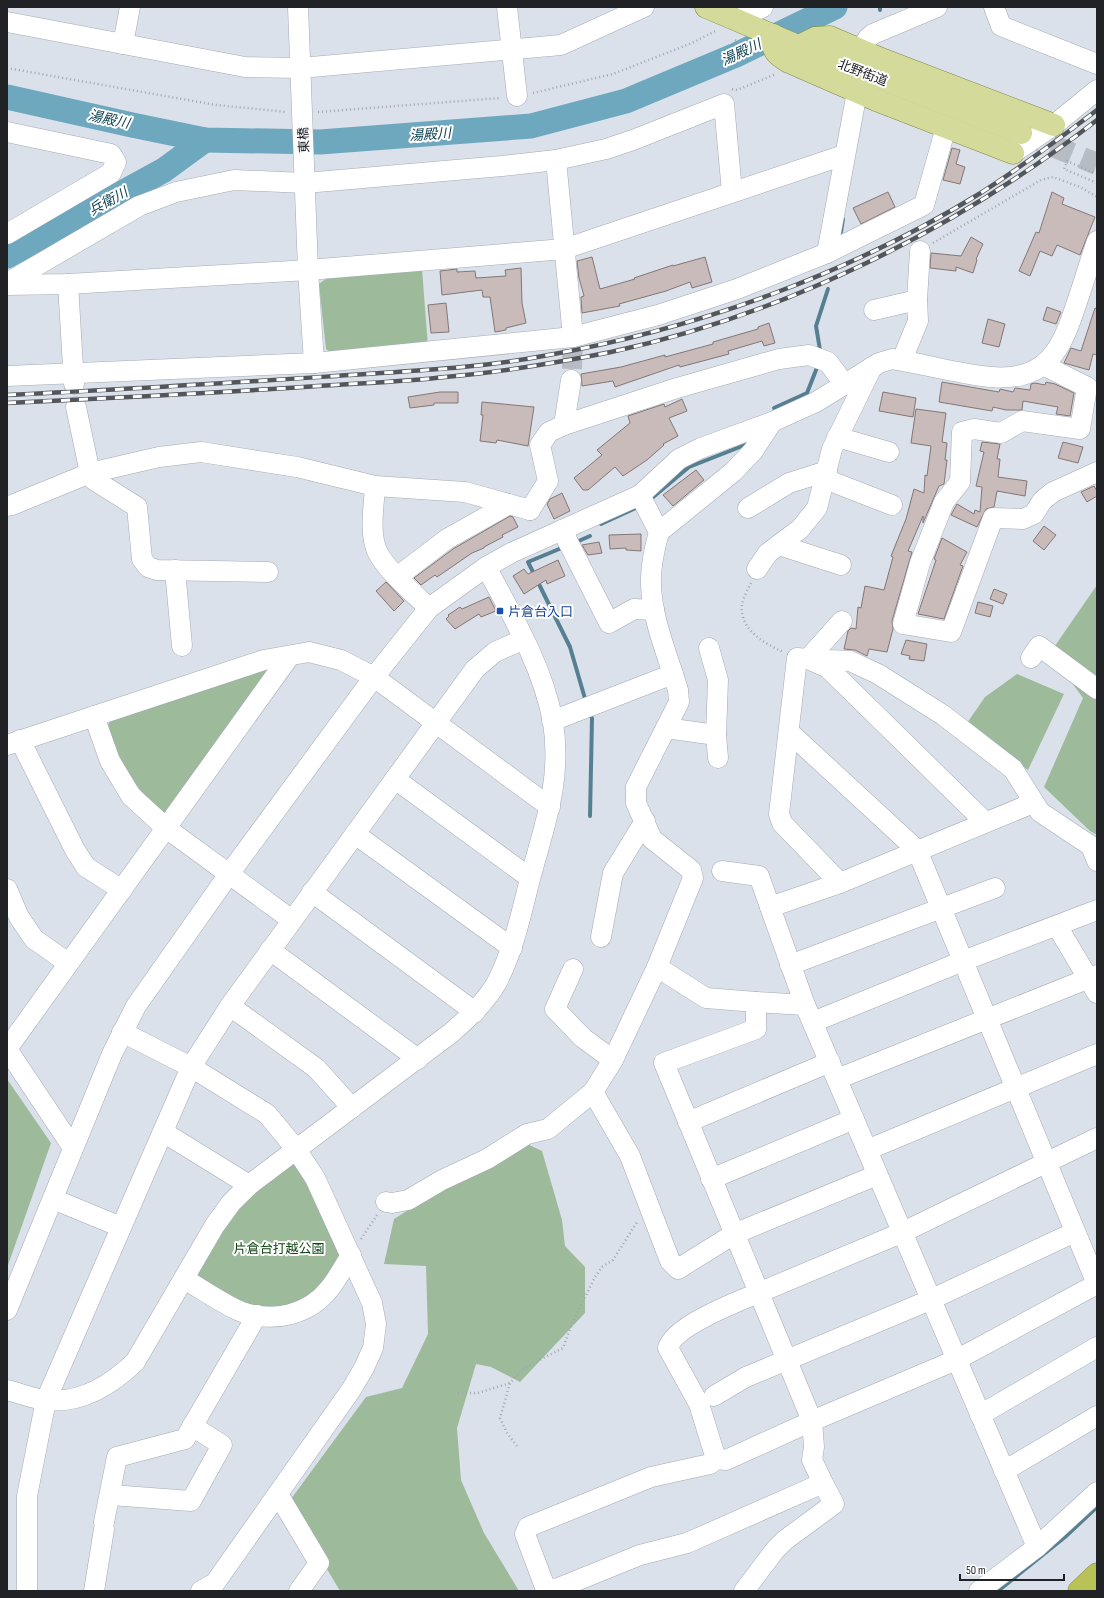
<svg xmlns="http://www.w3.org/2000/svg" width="1104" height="1598" font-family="'Sofia Sans Condensed','Noto Sans JP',sans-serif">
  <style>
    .green { fill: #9dba9b }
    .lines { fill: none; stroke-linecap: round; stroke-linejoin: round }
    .stream { stroke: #568091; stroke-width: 4 }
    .river { stroke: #6da8bf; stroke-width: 25 }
    .building { fill: #c8bbba; stroke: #837776 }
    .minor-tunnel { stroke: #b6bbc4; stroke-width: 20; stroke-dasharray: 20 10; stroke-linecap: butt }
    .major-tunnel { stroke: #b6bbc4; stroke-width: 22; stroke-dasharray: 22 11; stroke-linecap: butt }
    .minor-casing { stroke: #a4aab4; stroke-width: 21 }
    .major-casing { stroke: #838a45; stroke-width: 23 }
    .highway-casing { stroke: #838a45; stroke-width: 23 }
    .path { stroke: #a1a6ae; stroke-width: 2.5; stroke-dasharray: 1 3; stroke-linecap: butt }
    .minor { stroke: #fff; stroke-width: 20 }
    .major { stroke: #d4da9a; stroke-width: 22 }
    .highway { stroke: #b8c256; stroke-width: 22 }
    .rail-casing { stroke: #53575c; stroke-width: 4.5 }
    .rail { stroke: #fff; stroke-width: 3; stroke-dasharray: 9; stroke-linecap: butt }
    .transit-dot { fill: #1a4fb4; stroke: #fff; stroke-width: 1.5 }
    .labels { text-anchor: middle; stroke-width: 4; stroke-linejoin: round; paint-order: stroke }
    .street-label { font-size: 13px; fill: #202226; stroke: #fff }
    .transit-label { font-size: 13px; fill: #164399; stroke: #fff; text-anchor: start }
    .park-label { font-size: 13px; fill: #0c440f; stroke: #fff }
    .water-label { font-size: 14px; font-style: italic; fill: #0d4253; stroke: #fff }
  </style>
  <rect width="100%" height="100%" fill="#dbe1eb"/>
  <g class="green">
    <polygon points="422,269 428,347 332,354 326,349 319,284 328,277"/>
    <polygon points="1097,585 1097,835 1090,831 1044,787 1083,698 1050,653"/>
    <path d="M269 669 168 817C160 810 152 803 145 796 134 784 109 742 108 727 108 724 110 721 111 718Z"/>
    <polygon points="1017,674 1064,694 1028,770 965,726 985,697"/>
    <polygon points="7,1079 51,1143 7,1268"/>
    <polygon points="523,1142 542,1151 562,1220 565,1246 585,1267 585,1313 520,1382 491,1367 476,1364 457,1428 461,1480 484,1533 519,1591 340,1591 288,1503 366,1397 402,1388 428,1334 426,1266 384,1264 394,1219 452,1182"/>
    <polygon points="292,1163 296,1163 345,1258 309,1300 279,1309 243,1304 198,1280 196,1273 236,1208"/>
  </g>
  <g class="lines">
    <g class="stream">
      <polyline points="880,10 880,7"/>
      <polyline points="841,232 843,219"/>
      <polyline points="820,350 816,326 828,289"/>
      <polyline points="774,408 807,393 818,365"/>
      <polyline points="652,498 689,467 745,445"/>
      <polyline points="601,524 638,507"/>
      <polyline points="574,543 590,536"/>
      <polyline points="564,547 528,562 570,647 586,702"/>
      <polyline points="589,713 592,718 590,816"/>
      <polyline points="998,1591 1065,1537 1097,1507"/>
    </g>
    <g class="river">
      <polyline points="7,97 132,125 205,140 320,142 531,126 626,101 736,55 835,7"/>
      <polyline points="7,256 164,170 205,140"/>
    </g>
  </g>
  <g class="building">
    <polygon points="952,148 960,150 956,164 965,167 960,184 943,180"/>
    <polygon points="888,192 895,207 861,224 853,208"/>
    <polygon points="1052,192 1064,198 1062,204 1095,217 1080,255 1057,245 1052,256 1040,251 1030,276 1019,271 1036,232 1039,233"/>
    <polygon points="971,237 983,244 976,259 977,260 973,273 956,267 956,271 930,268 931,253 961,256"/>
    <polygon points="592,257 600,289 635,279 634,278 673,265 673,266 705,257 712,282 692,288 690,282 666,291 619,304 620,306 582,313 581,297 584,296 579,278 577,261"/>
    <polygon points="521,268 522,303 526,323 506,328 506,330 495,332 490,297 483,297 482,290 442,295 440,271 457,269 457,272 475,271 476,278 506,276 505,270"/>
    <polygon points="446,303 449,332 431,333 428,305"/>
    <polygon points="1047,307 1061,312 1056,324 1043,320"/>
    <polygon points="1095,308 1097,309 1097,355 1093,354 1089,370 1064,363 1071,348 1081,351"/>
    <polygon points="988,319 1005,324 999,347 982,343"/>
    <polygon points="769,323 775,343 764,346 762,341 728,351 729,354 680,367 679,365 615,387 613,381 582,386 581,374 621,367 665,355 665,357 713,344 713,342 758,329 758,327"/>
    <polygon points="942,382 999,392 1000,389 1013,392 1015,388 1030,390 1031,384 1035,383 1045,385 1046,382 1055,384 1074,393 1070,416 1056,414 1058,407 1023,401 1022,410 1006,410 993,407 992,411 939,402"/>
    <polygon points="440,392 458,392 458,403 434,403 434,405 410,408 408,397"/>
    <polygon points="883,392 916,398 913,417 879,411"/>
    <polygon points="682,399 687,411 669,418 678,436 663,444 664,445 647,460 623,476 615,467 588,490 583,490 574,478 602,455 597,450 630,423 628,416 664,404 665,407"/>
    <polygon points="482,402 534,407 528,446 497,440 496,443 480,441 483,415 481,415"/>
    <polygon points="916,409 946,413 942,442 947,443 945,460 947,460 944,484 939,486 923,523 923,516 908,551 912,552 892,621 893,629 887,652 869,649 867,656 855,650 844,649 848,631 851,628 856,629 858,607 861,608 865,586 884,590 893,557 891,556 906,519 914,489 924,493 925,475 927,476 931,446 911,443"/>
    <polygon points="982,442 1000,444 997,459 1000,459 998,477 1027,481 1025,496 997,491 994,507 986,509 977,527 951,515 957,504 974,514 975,510 980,512 982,487 976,486 984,452 980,451"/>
    <polygon points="1063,442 1083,447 1078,463 1058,458"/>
    <polygon points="696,470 704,480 673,506 663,495"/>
    <polygon points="1094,486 1097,491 1097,496 1087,502 1081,492"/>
    <polygon points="562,493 570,511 554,519 547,504 550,499"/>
    <polygon points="510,516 513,517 518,527 502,535 503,537 484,547 484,548 472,553 437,577 435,575 421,585 414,578 453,549"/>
    <polygon points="1044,526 1056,535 1044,550 1033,541"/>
    <polygon points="641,534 641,551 626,550 626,548 610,549 609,535"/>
    <polygon points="942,538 967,552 960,565 963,566 944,619 918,614 936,560 934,559"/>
    <polygon points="599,542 602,553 588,555 582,545"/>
    <polygon points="558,560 565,576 547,584 546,580 524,594 513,576 524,569 528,574"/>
    <polygon points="386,582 404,601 394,611 376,591"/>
    <polygon points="994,589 1007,594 1003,604 990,599"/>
    <polygon points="489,597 496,611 481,617 479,614 455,629 446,619 449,616 448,615 460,607 462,609"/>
    <polygon points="978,602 993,606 990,617 975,613"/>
    <polygon points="906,640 927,644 924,661 909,659 910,656 901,654"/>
  </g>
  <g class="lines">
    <polyline class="minor-tunnel" points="572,369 573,337"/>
    <polyline class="major-tunnel" points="1021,133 1097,164"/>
    <defs>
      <g id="minor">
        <polyline points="298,7 308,270 314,363"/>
        <polyline points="507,7 517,96"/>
        <polyline points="994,7 1001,26 1097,64"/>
        <polyline points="737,20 763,7"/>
        <polyline points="7,22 245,67 300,68 561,45 644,7"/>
        <polyline points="123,44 130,7"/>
        <polyline points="861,50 868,38 873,34 937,7"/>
        <polyline points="7,132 111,154 116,162 111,173 7,234"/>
        <polyline points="1013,153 1054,125 1097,90"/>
        <polyline points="556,160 573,337"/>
        <polyline points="827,253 857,92"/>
        <polyline points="7,283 139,206 176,192 234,180 305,183 502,166 556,160 606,149 633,140 724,104 732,192"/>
        <polyline points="68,284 74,384"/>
        <polyline points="7,285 68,284 308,270 564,249 844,155"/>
        <polyline points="874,310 917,300"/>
        <polyline points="902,360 918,321 917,300 920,251"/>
        <polyline points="1043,365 1087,387 1080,429 1022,421 1001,433 974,429 962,432 960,482 944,502 920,563 903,624 951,632 993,518 1023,519 1034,514 1042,501 1053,492 1097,472"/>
        <polyline points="7,376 314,363 573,337 658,315 737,289 827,253 924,205 946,127"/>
        <polyline points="76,407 90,473 94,480 137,507 142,559 148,567 157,570 268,572"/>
        <polyline points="564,425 571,380"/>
        <polyline points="837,437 889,452"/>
        <polyline points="825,479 892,505"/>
        <path d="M375 486C374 506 369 532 377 551 385 569 414 594 429 608"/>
        <polyline points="7,506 12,505 90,473 159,457 201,452 297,467 375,486 465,492 530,510"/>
        <polyline points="748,508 789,483 827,471"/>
        <polyline points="530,510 548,481 540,445 549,432 564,425 677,388 779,359 809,355 828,362 845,385"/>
        <polyline points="562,530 609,623 634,609 654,610"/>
        <polyline points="659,532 733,472 753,451 772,422"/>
        <polyline points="779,545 841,565"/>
        <polyline points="757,569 768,553 800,529 817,508 832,449 872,367"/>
        <polyline points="175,570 182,646"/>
        <polyline points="397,577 447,539 509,504"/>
        <polyline points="842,621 808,659 850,661 878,674 943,715 1013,769 1040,812 1091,846 1097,861"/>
        <polyline points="709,648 718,680 716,735"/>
        <polyline points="1031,658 1039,646 1097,689"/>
        <polyline points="94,716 110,761 131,796 166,828 292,920"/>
        <polyline points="552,721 673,674"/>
        <polyline points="666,728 716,735 718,758"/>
        <polyline points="789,732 917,850 1097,1284"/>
        <polyline points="20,740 75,850 86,867 122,890"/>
        <polyline points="7,745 264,660 309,652 341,660 374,677 550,807"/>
        <polyline points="395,779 530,878"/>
        <polyline points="355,834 512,948"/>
        <polyline points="722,871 759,876 805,1005 1037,1547"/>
        <polyline points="840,883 782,823 779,814 797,658 808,659 828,668 985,822"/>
        <polyline points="7,889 19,917 34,939 68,963"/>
        <polyline points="312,892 475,1012"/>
        <polyline points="770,907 840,883 1033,803"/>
        <polyline points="1057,926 1097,993"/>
        <polyline points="601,937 613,873 645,821"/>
        <polyline points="270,950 418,1059"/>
        <polyline points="790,965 995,888"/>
        <polyline points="657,967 706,998 756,1002"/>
        <polyline points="573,969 555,1009 583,1038 613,1060"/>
        <path d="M805 1005 756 1002V1029L664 1063 812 1421 814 1447 812 1460 823 1483 687 1543 640 1555 556 1589 545 1587 525 1534 528 1527 651 1477 710 1464 716 1459 699 1404 668 1348C674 1326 736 1302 758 1293L901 1233 1097 1138"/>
        <polyline points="230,1006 316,1068 352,1108"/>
        <polyline points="813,1022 963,961 1097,910"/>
        <polyline points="122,1032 191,1067 267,1114 296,1149 315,1178 372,1303 376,1324 373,1348 364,1368 351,1390 215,1583 201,1591"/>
        <polyline points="7,1049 289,657"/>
        <polyline points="7,1049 73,1148"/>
        <polyline points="837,1079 1097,975"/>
        <polyline points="593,1092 630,1156 670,1261 678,1269 734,1234 877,1175"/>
        <polyline points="688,1122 830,1062"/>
        <polyline points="163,1132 249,1185"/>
        <polyline points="867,1150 1097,1054"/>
        <polyline points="711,1179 854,1119"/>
        <polyline points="53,1199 121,1227"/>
        <path d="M386 1202 392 1203 408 1200 442 1180 487 1159 527 1134 548 1129 593 1092 613 1060 657 967 693 878 691 870 652 839 636 803V787L679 702 678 690C668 656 652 620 651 585 650 567 654 550 659 532L640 495"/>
        <path d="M184 1279C200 1288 226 1306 242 1312 274 1323 309 1315 330 1288 338 1278 344 1266 351 1255"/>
        <path d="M7 1310 112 1054 136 1006 229 874 374 677 429 608 486 567 511 553 640 495 679 459 701 448 772 422 816 402 879 363 892 359C925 364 958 374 991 377 1048 382 1062 348 1077 302 1084 282 1090 261 1097 241"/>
        <path d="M7 1390C20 1393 33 1399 46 1400 81 1404 111 1385 135 1362L215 1225 231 1203 249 1185 451 1033C468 1018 486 1002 497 982 514 949 521 914 530 879 545 823 562 780 553 722 543 667 512 615 486 567"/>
        <polyline points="714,1396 746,1377 930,1300 1075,1232"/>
        <polyline points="980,1415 1097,1347"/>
        <polyline points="716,1459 726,1460 812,1421 956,1360 1097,1284"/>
        <polyline points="1004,1471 1097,1416"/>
        <polyline points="278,1494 319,1563 299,1591"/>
        <polyline points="111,1495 191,1501 222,1445 192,1426"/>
        <polyline points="104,1522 117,1457 185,1439 257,1315"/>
        <polyline points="27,1591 27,1496 46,1400 191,1067 230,1006 475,669 495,652 524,639"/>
        <polyline points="94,1591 104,1529"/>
        <polyline points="744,1591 775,1550 785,1540 834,1504 823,1483"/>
        <polyline points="979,1591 1037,1547 1097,1492"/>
      </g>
      <g id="major">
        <polyline points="706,7 812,52 1021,133"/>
        <path d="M773 35C771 50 776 55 789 62L876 100 1013 153"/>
        <polyline points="799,46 815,38 830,37 884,60 1054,125"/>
      </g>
      <polyline id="highway" points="1079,1591 1097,1574"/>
    </defs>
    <use href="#minor" class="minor-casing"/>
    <use href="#major" class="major-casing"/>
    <use href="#highway" class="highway-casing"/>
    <g class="path">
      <polyline points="735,40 757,52"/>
      <polyline points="7,68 216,105 287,112"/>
      <polyline points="732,89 737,90 776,74"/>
      <polyline points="533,93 613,74 692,43 717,30"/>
      <polyline points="318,112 500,98"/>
      <polyline points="1097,174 1067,161 1064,169 1097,183"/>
      <polyline points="933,243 1041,180 1053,177 1080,187 1097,197"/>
      <path d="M751 583C747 591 740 603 742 612 744 632 767 645 783 652"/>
      <polyline points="361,1239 377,1215"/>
      <polyline points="458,1393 478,1393 510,1383"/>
      <polyline points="517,1446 507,1433 500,1418 510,1383 524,1368 563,1348 572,1323 595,1277 602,1267 613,1260 637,1222"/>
    </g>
    <use href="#minor" class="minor"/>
    <use href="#major" class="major"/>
    <use href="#highway" class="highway"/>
    <defs>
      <g id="rail">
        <path d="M7 395C117 390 226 383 336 376 405 371 475 369 543 356 696 329 847 275 979 194 1020 168 1059 139 1097 110"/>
        <path d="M7 403C111 398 215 393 318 386 361 383 403 382 445 377 501 372 556 363 611 352 784 315 957 229 1097 120"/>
      </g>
    </defs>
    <use href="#rail" class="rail-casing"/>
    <use href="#rail" class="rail"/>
  </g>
  <rect class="transit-dot" x="496" y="607" width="8" height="8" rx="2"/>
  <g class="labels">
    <g class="street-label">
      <text transform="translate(863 72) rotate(21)" y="5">北野街道</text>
      <text transform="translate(303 140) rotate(-93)" y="5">東橋</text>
    </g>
    <g class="transit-label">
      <text x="508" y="616">片倉台入口</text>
    </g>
    <g class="park-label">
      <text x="279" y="1253">片倉台打越公園</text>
    </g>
    <g class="water-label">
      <text transform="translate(741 52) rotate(-25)" y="5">湯殿川</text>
      <text transform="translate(109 119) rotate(12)" y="5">湯殿川</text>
      <text transform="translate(430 134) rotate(-4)" y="5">湯殿川</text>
      <text transform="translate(108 201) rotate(-29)" y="5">兵衛川</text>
    </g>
  </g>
  <rect width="1104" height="1598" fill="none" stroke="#202226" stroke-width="16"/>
  <path d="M960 1574v6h104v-6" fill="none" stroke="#202226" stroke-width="2"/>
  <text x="966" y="1574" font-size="12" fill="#202226" stroke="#ffffff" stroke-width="3" paint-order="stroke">50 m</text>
</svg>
